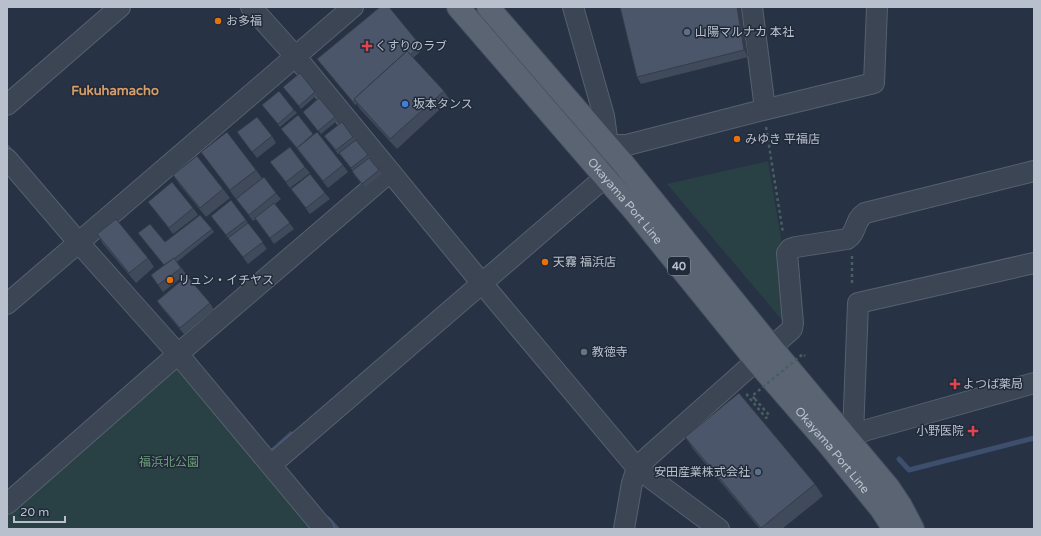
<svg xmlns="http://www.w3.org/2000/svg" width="1041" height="536" font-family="'Varela Round','Noto Sans JP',sans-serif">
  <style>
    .green { fill: #294145 }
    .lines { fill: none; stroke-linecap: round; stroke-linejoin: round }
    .stream { stroke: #3d4f6d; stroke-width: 5 }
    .minor-casing { stroke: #57606e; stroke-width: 22 }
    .major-casing { stroke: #454e5d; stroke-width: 24 }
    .path { stroke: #485e61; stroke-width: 2.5; stroke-dasharray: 3 3; stroke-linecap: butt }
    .minor { stroke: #3c4554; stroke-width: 20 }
    .major { stroke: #5a6473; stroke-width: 22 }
    .path-bridge { stroke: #485e61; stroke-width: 2.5; stroke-dasharray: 3 3; stroke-linecap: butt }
    .wall { fill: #404a5b }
    .shaded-wall { fill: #343c4a }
    .building { fill: #4b566a; stroke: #343c4a }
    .food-dot { fill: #e8710a; stroke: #202a39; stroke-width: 1.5 }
    .service-dot { fill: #5c6f8a; stroke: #202a39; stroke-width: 1.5 }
    .health-dot { fill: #e0444e; stroke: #202a39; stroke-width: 1.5 }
    .shop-dot { fill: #3f7fe0; stroke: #202a39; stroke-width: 1.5 }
    .worship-dot { fill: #6b7280; stroke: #202a39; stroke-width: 1.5 }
    .labels { text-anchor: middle; stroke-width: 3; stroke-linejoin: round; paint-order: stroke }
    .shield { fill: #202a39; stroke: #8b93a1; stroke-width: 1 }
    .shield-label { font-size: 11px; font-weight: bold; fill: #b9c0cd }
    .poi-label { font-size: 12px; fill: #b9c0cd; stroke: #202a39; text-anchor: start }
    .street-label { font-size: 12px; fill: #b9c0cd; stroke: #202a39 }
    .park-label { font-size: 12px; fill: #709e7d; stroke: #202a39 }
    .neighbourhood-label { font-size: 13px; font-weight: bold; fill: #d89e6a; stroke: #202a39 }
  </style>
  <rect width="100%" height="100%" fill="#273244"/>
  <g class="green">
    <polygon points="768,161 782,244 778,246 787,315 782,320 667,184"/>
    <polygon points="177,365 314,529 7,529 7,514"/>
  </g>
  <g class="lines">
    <g class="stream">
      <polyline points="7,147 14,155"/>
      <polyline points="271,452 291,434"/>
      <polyline points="899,459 909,470 1034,438"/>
      <polyline points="328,519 337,529"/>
    </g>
    <defs>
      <g id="minor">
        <polyline points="251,7 296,57 475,275 637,468 719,529"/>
        <polyline points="573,7 604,116 608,145 627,145 763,110 874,83 877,7"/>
        <polyline points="752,7 765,109"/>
        <polyline points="7,105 120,7"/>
        <polyline points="7,159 79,243 178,354 324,529"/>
        <polyline points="7,304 353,7"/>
        <polyline points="853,435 858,303 1034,263"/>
        <polyline points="842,439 867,430 1034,383"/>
        <polyline points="271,465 618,166"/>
        <polyline points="7,504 178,354 390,172"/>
        <path d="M624 529 632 483 637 468 649 456 792 329 793 323 787 253 790 249 796 247 847 239C857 233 854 220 865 213L1034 171"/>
      </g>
      <g id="major">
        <path id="s1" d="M458 7 636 213 756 361 828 444 881 509 894 529"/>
        <polyline points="488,7 622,162 772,348 889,488 901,506 913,529"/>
      </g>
    </defs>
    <use href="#minor" class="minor-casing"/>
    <use href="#major" class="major-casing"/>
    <g class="path">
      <polyline points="766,127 783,233"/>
      <polyline points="852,256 852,285"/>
      <polyline points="748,394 747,395 766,418 769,415 755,399"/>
    </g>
    <use href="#minor" class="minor"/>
    <use href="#major" class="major"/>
    <polyline class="path-bridge" points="755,399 752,396 803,354 805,356"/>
  </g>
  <g class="wall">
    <polygon points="620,7 740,7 748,57 641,84 637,77"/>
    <polygon points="421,46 423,49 413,58 444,91 450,100 397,149 360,109 357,104 355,105 317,59"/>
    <polygon points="283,87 315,92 317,95 301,109"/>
    <polygon points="262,105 294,110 297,113 280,127"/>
    <polygon points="303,112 335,117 337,121 321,134"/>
    <polygon points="298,115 314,135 343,165 348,172 328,188 281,129"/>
    <polygon points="237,132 272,136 276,143 257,158"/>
    <polygon points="353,137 356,140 338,154 327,139"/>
    <polygon points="201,152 256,170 262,178 276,193 281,199 275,204 294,229 274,244 256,219 253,221 236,199 245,192 236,199"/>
    <polygon points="339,153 368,155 370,158 370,159 382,174 365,187 354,175 353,171"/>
    <polygon points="270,162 305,167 310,173 290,188"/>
    <polygon points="173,175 223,189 230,198 206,217 179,184"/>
    <polygon points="291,189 325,193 330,199 310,214"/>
    <polygon points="148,202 193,208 198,215 173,234"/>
    <polygon points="211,216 246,220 250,226 267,249 248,264"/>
    <polygon points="212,229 214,232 177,262 186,274 163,292 151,275 164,265 165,242"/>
    <polygon points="97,234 148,258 154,267 136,283 103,244"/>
    <polygon points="157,301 210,303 214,310 184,334 162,308"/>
    <polygon points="685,437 815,484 823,496 782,529 760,529 693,449"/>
  </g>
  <polygon class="shaded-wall" points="737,7 740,7 748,57 744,50"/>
  <g class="building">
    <polygon points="380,7 389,7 421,46 410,55 407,51 354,99 355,100 353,102 317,59"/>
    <polygon points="620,7 737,7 744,50 637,77"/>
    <polygon points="407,51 444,91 390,139 354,99"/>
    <polygon points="300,73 315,92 299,106 283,87"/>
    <polygon points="279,91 294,110 278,124 262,105"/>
    <polygon points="319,98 335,117 318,131 303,112"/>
    <polygon points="298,115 313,134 297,148 281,129"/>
    <polygon points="257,117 272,136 252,152 237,132"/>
    <polygon points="342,122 353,137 336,150 324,136"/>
    <polygon points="227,132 256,170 230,190 201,152"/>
    <polygon points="317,132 343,165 323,181 297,148"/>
    <polygon points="356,140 368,155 351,168 339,153"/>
    <polygon points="290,147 305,167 286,182 270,162"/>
    <polygon points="197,156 223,189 200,208 173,175"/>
    <polygon points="369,158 379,170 362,184 352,171"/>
    <polygon points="310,174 325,193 306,208 291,189"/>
    <polygon points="264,177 276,193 249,215 236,199"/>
    <polygon points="172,182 193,208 169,228 148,202"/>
    <polygon points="231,200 246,220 226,235 211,216"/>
    <polygon points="274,203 290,223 270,238 255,218"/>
    <polygon points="200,215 212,229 174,259 174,258 164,265 138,233 150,224 165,242"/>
    <polygon points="116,219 148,258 129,273 97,234"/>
    <polygon points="248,223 263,242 243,257 228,238"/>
    <polygon points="174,258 181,268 158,285 151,275"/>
    <polygon points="187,276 210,303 180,328 157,301"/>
    <polygon points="739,393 815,484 761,528 685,437"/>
  </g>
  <g class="food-dot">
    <circle cx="218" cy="21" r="4"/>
    <circle cx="737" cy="139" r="4"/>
    <circle cx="545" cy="262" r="4"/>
    <circle cx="170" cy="280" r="4"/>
  </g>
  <g class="service-dot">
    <circle cx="687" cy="32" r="4"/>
    <circle cx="758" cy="472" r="4"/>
  </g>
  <g class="health-dot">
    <path d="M365 40h4v4h4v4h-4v4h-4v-4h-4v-4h4z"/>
    <path d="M953 378h4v4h4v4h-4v4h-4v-4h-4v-4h4z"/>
    <path d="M971 425h4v4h4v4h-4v4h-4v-4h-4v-4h4z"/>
  </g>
  <circle class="shop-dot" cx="405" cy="104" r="4"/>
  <circle class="worship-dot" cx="584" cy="352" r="4"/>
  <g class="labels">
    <rect class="shield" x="668" y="257" width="22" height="18" rx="3"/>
    <g class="shield-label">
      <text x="679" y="270">40</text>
    </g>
    <g class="poi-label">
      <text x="226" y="25">お多福</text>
      <text x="695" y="36">山陽マルナカ 本社</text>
      <text x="375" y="50">くすりのラブ</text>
      <text x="413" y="108">坂本タンス</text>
      <text x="745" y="143">みゆき 平福店</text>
      <text x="553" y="266">天霧 福浜店</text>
      <text x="178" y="284">リュン・イチヤス</text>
      <text x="592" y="356">教徳寺</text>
      <text x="963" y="388">よつば薬局</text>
      <text x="964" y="435" text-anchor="end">小野医院</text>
      <text x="750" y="476" text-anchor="end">安田産業株式会社</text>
    </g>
    <g class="street-label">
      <text dy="4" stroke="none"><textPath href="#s1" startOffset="256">Okayama Port Line</textPath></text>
      <text dy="4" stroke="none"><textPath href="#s1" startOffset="580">Okayama Port Line</textPath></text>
    </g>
    <g class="park-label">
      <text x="169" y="466">福浜北公園</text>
    </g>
    <g class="neighbourhood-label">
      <text x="115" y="95">Fukuhamacho</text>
    </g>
  </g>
  <rect width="1041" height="536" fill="none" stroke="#b9c0cd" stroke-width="16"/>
  <path d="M14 516v6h51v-6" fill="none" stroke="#b9c0cd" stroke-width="2"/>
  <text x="20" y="516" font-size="12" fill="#b9c0cd" stroke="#202a39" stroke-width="3" paint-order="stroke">20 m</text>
</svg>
